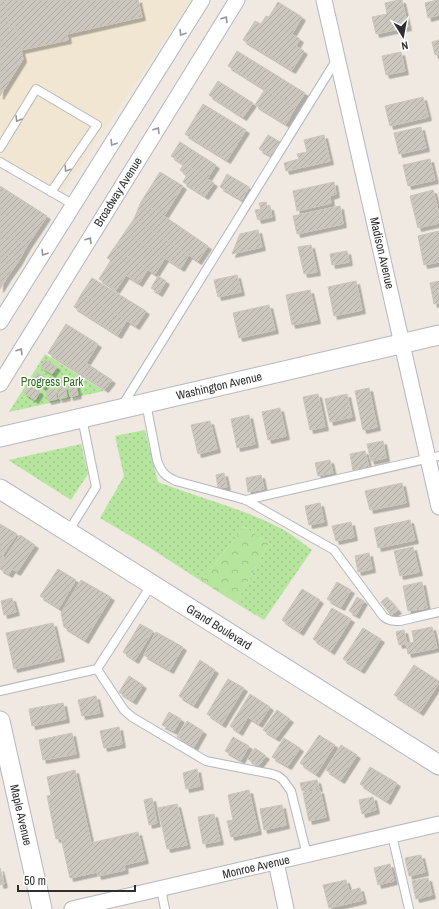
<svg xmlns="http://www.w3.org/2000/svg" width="439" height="909" font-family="'Archivo Narrow',sans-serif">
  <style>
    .education { fill: #f0e6d1 }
    .green { fill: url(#green-dots) }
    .forest { fill: url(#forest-crowns) }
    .building { fill: url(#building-hatch); stroke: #cbc5ba; filter: url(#shadow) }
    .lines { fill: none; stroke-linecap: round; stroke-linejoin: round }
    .service-casing { stroke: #b4b7c1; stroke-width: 10 }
    .minor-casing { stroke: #b4b7c1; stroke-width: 17 }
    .tertiary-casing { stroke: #b4b7c1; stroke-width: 21 }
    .service { stroke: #fff; stroke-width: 8 }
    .minor { stroke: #fff; stroke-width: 15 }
    .tertiary { stroke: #fff; stroke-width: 19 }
    .oneway { stroke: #969696 }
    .labels { text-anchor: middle; stroke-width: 3; stroke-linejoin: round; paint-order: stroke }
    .street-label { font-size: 12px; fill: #2e2e2e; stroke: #fff }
    .park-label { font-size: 12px; fill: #2c6e1b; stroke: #fff }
  </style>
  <defs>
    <pattern id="green-dots" width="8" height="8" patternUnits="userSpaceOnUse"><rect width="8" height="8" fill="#b6e59e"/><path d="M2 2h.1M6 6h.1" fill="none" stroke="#9dc588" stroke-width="1.8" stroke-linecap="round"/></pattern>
    <pattern id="forest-crowns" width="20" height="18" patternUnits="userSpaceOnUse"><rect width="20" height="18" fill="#b6e59e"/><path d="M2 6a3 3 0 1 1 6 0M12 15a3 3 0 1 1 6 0" fill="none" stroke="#9dc588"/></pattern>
    <pattern id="building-hatch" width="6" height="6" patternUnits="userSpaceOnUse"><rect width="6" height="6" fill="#cbc7bf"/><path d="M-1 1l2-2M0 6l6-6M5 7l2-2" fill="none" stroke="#afaba4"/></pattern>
    <filter id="shadow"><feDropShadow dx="3.5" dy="3.5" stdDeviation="0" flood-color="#0004"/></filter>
  </defs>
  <rect width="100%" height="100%" fill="#efe9e1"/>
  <polygon class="education" points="0,0 191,0 60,196 0,161"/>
  <g class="green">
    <polygon points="45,354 104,391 9,412"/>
    <path d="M145 430 158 482C199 498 243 508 282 529 292 534 302 543 312 550L264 620 236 603 269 543 244 527 201 581 144 544 100 518 124 476 115 436Z"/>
    <polygon points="81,444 88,474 71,500 8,460"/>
  </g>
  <polygon class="forest" points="244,527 269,543 236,603 201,581"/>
  <g class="building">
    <polygon points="0,0 4,0 10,28 16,27 23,59 0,96"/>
    <polygon points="4,0 139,0 138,0 142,17 67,34 68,40 21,50 16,27 10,28"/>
    <polygon points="399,0 402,0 408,27 376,34 372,17 387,14 385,3"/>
    <polygon points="437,0 439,0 439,15 428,18 425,3"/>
    <polygon points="278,2 302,17 292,34 300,39 296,46 304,51 292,70 243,40 255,21 261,24 266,16 269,17"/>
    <polygon points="439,40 439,54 435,55 432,42"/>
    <polygon points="237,51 305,93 295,108 228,66"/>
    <polygon points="401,52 405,71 386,75 382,56"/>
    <polygon points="218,81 253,103 243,117 209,95"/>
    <polygon points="265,89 295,108 286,124 255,105"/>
    <polygon points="423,97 428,117 390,126 385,106"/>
    <polygon points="203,104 246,130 227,160 185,134"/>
    <polygon points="421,127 426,148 399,154 394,133"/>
    <polygon points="268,135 282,143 273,157 259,149"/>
    <polygon points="324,135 330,161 286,171 284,163 299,159 297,154 307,152 304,140"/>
    <polygon points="180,142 216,165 207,179 171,156"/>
    <polygon points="430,159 435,180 408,186 403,165"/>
    <polygon points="184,164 214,183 205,196 183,182 187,175 180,170"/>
    <polygon points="160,172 183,186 164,216 141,202"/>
    <polygon points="227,174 249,187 242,200 220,187"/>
    <polygon points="334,182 336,194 330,196 331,203 297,211 293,191"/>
    <polygon points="0,186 47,216 27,246 0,229"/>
    <polygon points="433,190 439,214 439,223 418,228 410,196"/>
    <polygon points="141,202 164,216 208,246 198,261 134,219"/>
    <polygon points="266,202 267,207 270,207 272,217 258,220 255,210 261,209 259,203"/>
    <polygon points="340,206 343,224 297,234 293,216"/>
    <polygon points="134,219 189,255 181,268 125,232"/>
    <polygon points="0,229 27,246 18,262 0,250"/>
    <polygon points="258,230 262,247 232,254 240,234"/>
    <polygon points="439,231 439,262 424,265 418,236"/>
    <polygon points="125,232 165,258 155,274 114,248"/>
    <polygon points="311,245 317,272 304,274 298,247"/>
    <polygon points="114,248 148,269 139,283 126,275 116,290 99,279 111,260 107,258"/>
    <polygon points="0,250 18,262 8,276 0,271"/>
    <polygon points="347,251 349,262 332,265 330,254"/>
    <polygon points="0,271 8,276 0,289"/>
    <polygon points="237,275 241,292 218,297 214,280"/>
    <polygon points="158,276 166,281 159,293 151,288"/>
    <polygon points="92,278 146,311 136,326 82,293"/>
    <polygon points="356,281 362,310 334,316 328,287"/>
    <polygon points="439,281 439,303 434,304 430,283"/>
    <polygon points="310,290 317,320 292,325 286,295"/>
    <polygon points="82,293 127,320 118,335 74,307"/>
    <polygon points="269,305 275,330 239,338 233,313"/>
    <polygon points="66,324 98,344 86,363 112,380 105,389 48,353"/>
    <polygon points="45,360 57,367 52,374 41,367"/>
    <polygon points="37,373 48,379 43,387 32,380"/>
    <polygon points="76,384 78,395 70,397 68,386"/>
    <polygon points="29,385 40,392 35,400 24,393"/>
    <polygon points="65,386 67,397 59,399 57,388"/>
    <polygon points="369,388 377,427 363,430 355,391"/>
    <polygon points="55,389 57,399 48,401 46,391"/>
    <polygon points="318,394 325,427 310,430 303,397"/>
    <polygon points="347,394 352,417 330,422 325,399"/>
    <polygon points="280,408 286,436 268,440 262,412"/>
    <polygon points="249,415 255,444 237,448 231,419"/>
    <polygon points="210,421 217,449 198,454 191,425"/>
    <polygon points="383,441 386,458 371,461 367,444"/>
    <polygon points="365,451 369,468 353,471 350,454"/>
    <polygon points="330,460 333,473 318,476 315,463"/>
    <polygon points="224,473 227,487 218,488 216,475"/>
    <polygon points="261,475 264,489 248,492 246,478"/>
    <polygon points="402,483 406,503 370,510 365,491"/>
    <polygon points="320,503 324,522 309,525 305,506"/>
    <polygon points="410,520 415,540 378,548 374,528"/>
    <polygon points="351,522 354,537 336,541 332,526"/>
    <polygon points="0,524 17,534 2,556 5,558 2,563 0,564"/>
    <polygon points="20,535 35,545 17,572 12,569 9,574 0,569 0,566"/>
    <polygon points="413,547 419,572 400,576 394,551"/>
    <polygon points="369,553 372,569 358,572 355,556"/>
    <polygon points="58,569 76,580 59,608 40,596"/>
    <polygon points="81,580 111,597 85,640 64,627 61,613"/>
    <polygon points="337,582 351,590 341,607 327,599"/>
    <polygon points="422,582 427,608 408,611 403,586"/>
    <polygon points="302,589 320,600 300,632 282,620"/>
    <polygon points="357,597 364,601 356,615 349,611"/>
    <polygon points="387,597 398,610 391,615 381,602"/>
    <polygon points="12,598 16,612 4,615 1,601"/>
    <polygon points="332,608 351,619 331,651 313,639"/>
    <polygon points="53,623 61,658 14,669 6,633"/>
    <polygon points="140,624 153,631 135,660 123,652"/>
    <polygon points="432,627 437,648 408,654 406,644 414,642 412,631"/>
    <polygon points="363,628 381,639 361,670 343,659"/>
    <polygon points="404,630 407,643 399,645 396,632"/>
    <polygon points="156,632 183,647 170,670 144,655"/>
    <polygon points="200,660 215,670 194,705 179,696"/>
    <polygon points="414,665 439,681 439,683 420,712 394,695"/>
    <polygon points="129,676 143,685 133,701 119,692"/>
    <polygon points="228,679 244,688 222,724 207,714"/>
    <polygon points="250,694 270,707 259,724 248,717 239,732 230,726"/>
    <polygon points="96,696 100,713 82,716 78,700"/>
    <polygon points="63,703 66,719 32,726 29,709"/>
    <polygon points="277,710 290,719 276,738 263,730"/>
    <polygon points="169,712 181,719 174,731 162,725"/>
    <polygon points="187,721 203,731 194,747 177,737"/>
    <polygon points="119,727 122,744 104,748 100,731"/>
    <polygon points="72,733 76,754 43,760 39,740"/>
    <polygon points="319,735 335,745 316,774 300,763"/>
    <polygon points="233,737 249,746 241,760 225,751"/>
    <polygon points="284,738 300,748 288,766 272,757"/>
    <polygon points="341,745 357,755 341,780 326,770"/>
    <polygon points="255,748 266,756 258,766 248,759"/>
    <polygon points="370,767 397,783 387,801 360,784"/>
    <polygon points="197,769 200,786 186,789 183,773"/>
    <polygon points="75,770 91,843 138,832 145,860 124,865 125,870 98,876 97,872 70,878 61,838 56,839 47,796 51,795 47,777"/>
    <polygon points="317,780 319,788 302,791 300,783"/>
    <polygon points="249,790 258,831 231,837 227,821 233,820 228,795"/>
    <polygon points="320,790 326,817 309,821 303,793"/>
    <polygon points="373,797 376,810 362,814 359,800"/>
    <polygon points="152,798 157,823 149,825 144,800"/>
    <polygon points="177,804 187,845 167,849 158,808"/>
    <polygon points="282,805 286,825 264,830 260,809"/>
    <polygon points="214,814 220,841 203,844 198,817"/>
    <polygon points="421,855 425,872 409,876 405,858"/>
    <polygon points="390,864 394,881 378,885 374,868"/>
    <polygon points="0,868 4,884 0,885"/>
    <polygon points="428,878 432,895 416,899 412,881"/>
    <polygon points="346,880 349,891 360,888 363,900 329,908 323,885"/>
  </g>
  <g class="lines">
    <defs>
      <g id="service">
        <polyline points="0,148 36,89 97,125 51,192"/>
        <polyline points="0,162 74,205"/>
        <path d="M146 403 157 460C161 472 165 476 176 481L246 500 334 550 383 616C388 621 393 621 400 621L439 612"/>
        <polyline points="122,406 337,59"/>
        <polyline points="246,500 439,456"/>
        <polyline points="68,532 96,487 82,418"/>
        <polyline points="97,669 124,710 132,717 206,761 272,774 278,776 283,780 291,791 307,855"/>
        <polyline points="0,691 97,669 152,584"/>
        <polyline points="392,835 409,909"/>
        <polyline points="161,889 165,909"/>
      </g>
      <g id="minor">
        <polyline points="324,0 439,507"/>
        <polyline points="0,322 202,0"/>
        <polyline points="0,384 237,0"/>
        <polyline points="276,862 286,909"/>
        <polyline points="72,909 439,824"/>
      </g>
      <g id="tertiary">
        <polyline points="0,437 439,335"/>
        <polyline points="0,489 439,765"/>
        <polyline points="0,721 42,909"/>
      </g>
    </defs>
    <use href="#service" class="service-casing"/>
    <use href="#minor" class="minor-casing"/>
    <use href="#tertiary" class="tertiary-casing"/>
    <use href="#service" class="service"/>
    <use href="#minor" class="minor"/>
    <use href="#tertiary" class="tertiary"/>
  </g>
  <defs><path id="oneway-chevron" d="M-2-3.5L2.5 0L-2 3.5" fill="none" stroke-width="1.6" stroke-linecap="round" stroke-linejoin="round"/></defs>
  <g class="oneway">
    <use href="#oneway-chevron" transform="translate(225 19) rotate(-58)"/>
    <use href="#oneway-chevron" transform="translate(182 33) rotate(122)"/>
    <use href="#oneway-chevron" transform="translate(18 119) rotate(121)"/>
    <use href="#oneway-chevron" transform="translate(157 130) rotate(-58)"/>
    <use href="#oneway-chevron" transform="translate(113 143) rotate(122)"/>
    <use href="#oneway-chevron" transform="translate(67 169) rotate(124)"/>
    <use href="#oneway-chevron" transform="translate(89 240) rotate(-58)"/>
    <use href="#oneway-chevron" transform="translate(44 253) rotate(122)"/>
    <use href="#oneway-chevron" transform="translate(20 351) rotate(-58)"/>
  </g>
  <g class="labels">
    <g class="street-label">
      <text transform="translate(118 192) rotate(-58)" y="4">Broadway Avenue</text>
      <text transform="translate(382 253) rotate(77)" y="4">Madison Avenue</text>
      <text transform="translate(219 386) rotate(-13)" y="4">Washington Avenue</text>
      <text transform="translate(219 627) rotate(32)" y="4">Grand Boulevard</text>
      <text transform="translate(21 815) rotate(77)" y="4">Maple Avenue</text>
      <text transform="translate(256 867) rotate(-13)" y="4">Monroe Avenue</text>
    </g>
    <g class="park-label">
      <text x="52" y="386">Progress Park</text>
    </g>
  </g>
  <g transform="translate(403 36) rotate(169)" stroke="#ffffff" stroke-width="3" paint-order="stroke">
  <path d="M0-3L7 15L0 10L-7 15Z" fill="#2e2e2e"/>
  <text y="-6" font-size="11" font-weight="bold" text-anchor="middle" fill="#2e2e2e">N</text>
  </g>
  <path d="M18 885v6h117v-6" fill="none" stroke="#2e2e2e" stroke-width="2"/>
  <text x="24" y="885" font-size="12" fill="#2e2e2e" stroke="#ffffff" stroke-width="3" paint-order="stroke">50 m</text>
</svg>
